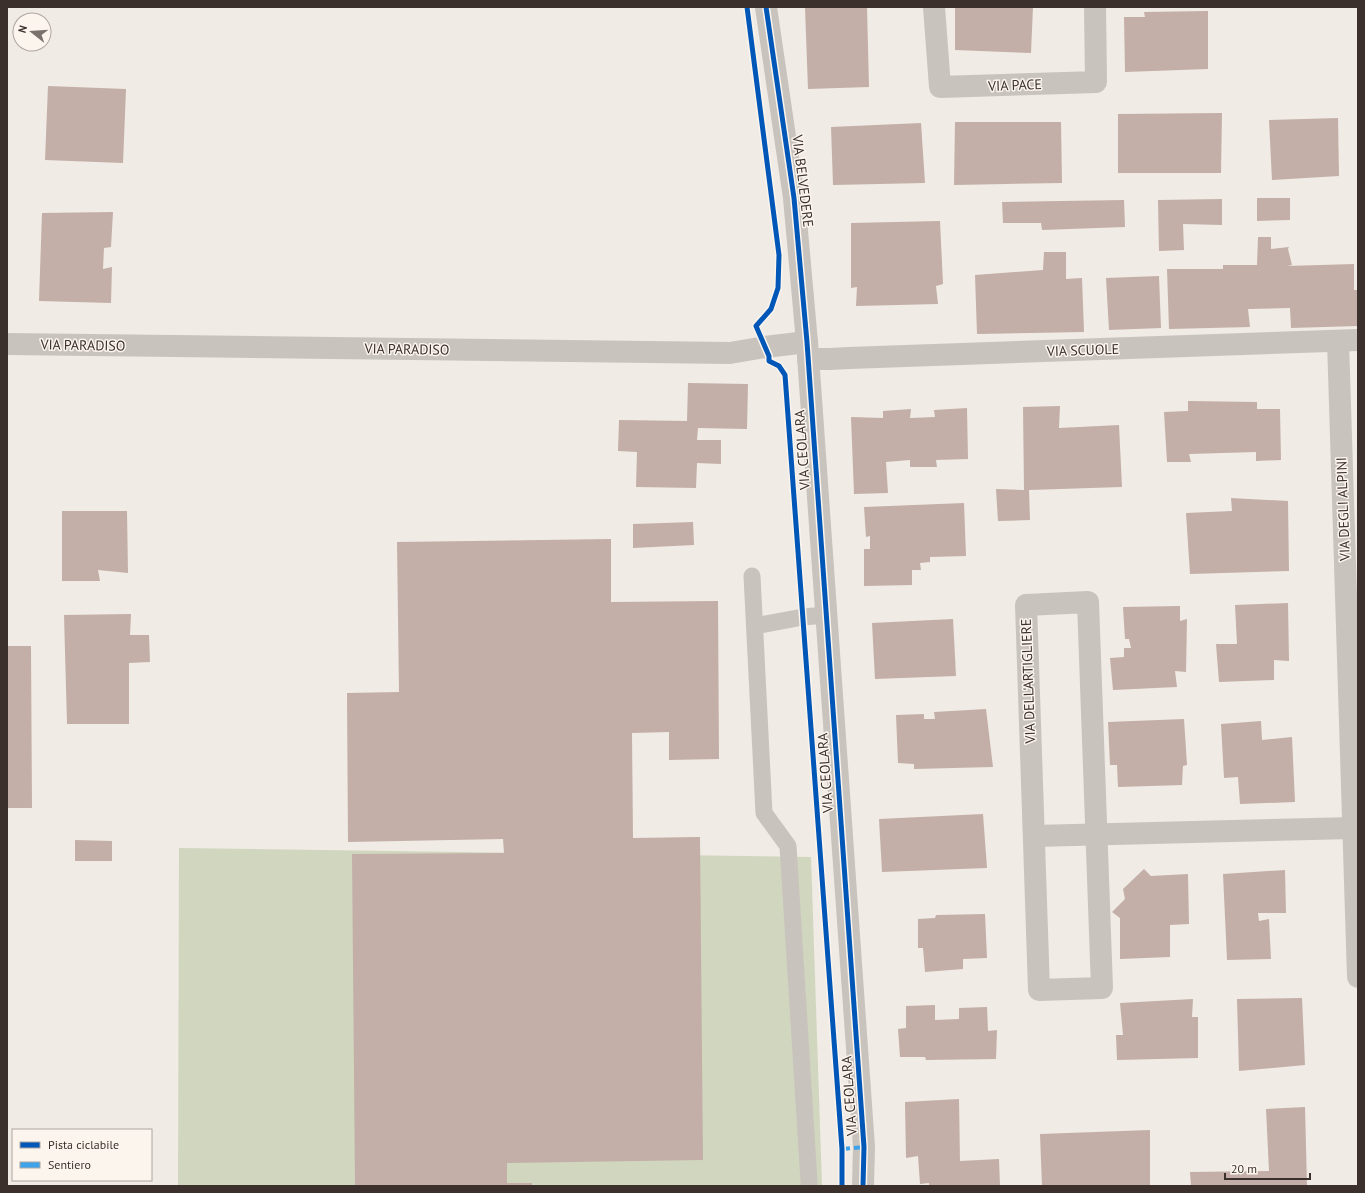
<svg xmlns="http://www.w3.org/2000/svg" width="1365" height="1193" font-family="'PT Sans',sans-serif">
  <style>
    .green { fill: #d1d6bf }
    .building { fill: #c3afa7 }
    .lines { fill: none; stroke-linecap: round; stroke-linejoin: round }
    .service { stroke: #c9c3be; stroke-width: 17 }
    .minor { stroke: #c9c3be; stroke-width: 22 }
    .tertiary { stroke: #c9c3be; stroke-width: 22 }
    .quiet { stroke: #3fa3eb; stroke-width: 4; stroke-dasharray: 8 4; stroke-linecap: butt }
    .cycleway-casing { stroke: #fbf5ee; stroke-width: 8 }
    .cycleway { stroke: #0057b8; stroke-width: 5 }
    .labels { text-anchor: middle; stroke-width: 3; stroke-linejoin: round; paint-order: stroke }
    .street-label { font-size: 14px; fill: #3b302b; stroke: #fbf5ee }
  </style>
  <rect width="100%" height="100%" fill="#f0ebe5"/>
  <polygon class="green" points="179,848 811,857 822,1186 178,1186"/>
  <g class="building">
    <polygon points="805,7 867,7 869,87 808,89"/>
    <polygon points="955,7 1033,7 1031,53 955,50"/>
    <polygon points="1208,11 1208,69 1125,72 1124,17 1145,17 1144,12"/>
    <polygon points="48,86 126,89 123,163 45,160"/>
    <polygon points="1222,113 1221,173 1118,173 1118,114"/>
    <polygon points="1338,118 1339,176 1272,180 1269,120"/>
    <polygon points="955,122 1061,122 1062,183 954,185"/>
    <polygon points="921,123 925,183 833,185 831,127"/>
    <polygon points="1257,198 1290,198 1290,220 1257,221"/>
    <polygon points="1222,199 1222,225 1183,224 1184,250 1159,251 1158,200"/>
    <polygon points="1124,200 1125,227 1042,230 1041,223 1003,223 1002,202"/>
    <polygon points="113,212 111,247 104,248 103,269 112,267 111,303 39,301 42,213"/>
    <polygon points="940,221 943,284 936,286 938,304 856,306 857,287 851,288 851,223"/>
    <polygon points="1258,237 1271,237 1271,249 1289,247 1288,249 1292,265 1287,266 1354,264 1354,290 1358,290 1358,326 1291,328 1290,308 1248,309 1250,327 1169,329 1167,269 1223,269 1223,265 1257,265"/>
    <polygon points="1044,252 1066,252 1066,279 1082,278 1084,332 977,334 975,275 1043,270"/>
    <polygon points="1159,276 1161,328 1109,330 1106,278"/>
    <polygon points="688,383 748,384 747,429 698,428 697,440 721,440 721,464 697,463 696,488 636,487 637,452 618,451 619,420 687,421"/>
    <polygon points="1188,401 1257,402 1257,409 1280,409 1281,460 1256,461 1256,452 1189,454 1191,462 1167,462 1164,412 1188,411"/>
    <polygon points="1060,406 1059,428 1119,425 1122,487 1029,490 1030,520 998,521 996,489 1024,490 1023,407"/>
    <polygon points="967,408 968,459 936,460 937,467 910,467 910,460 886,462 888,493 854,494 851,417 883,418 883,411 911,409 910,418 935,417 934,410"/>
    <polygon points="1231,498 1288,501 1289,571 1190,574 1186,513 1232,511"/>
    <polygon points="964,503 966,556 930,557 930,562 920,563 921,570 912,570 912,585 864,586 864,549 870,549 870,536 866,537 864,507"/>
    <polygon points="62,511 127,511 128,573 98,570 100,581 62,581"/>
    <polygon points="693,522 694,545 633,548 633,524"/>
    <polygon points="611,539 611,602 718,601 719,759 669,760 669,732 632,733 633,838 700,837 703,1160 507,1163 507,1183 532,1183 532,1186 355,1186 352,854 504,853 503,839 348,842 347,693 399,692 397,542"/>
    <polygon points="1288,603 1289,661 1274,660 1274,680 1219,682 1216,644 1237,644 1235,605"/>
    <polygon points="1180,606 1180,621 1187,619 1186,672 1175,671 1177,687 1113,690 1110,658 1124,657 1124,648 1131,648 1129,639 1125,639 1123,607"/>
    <polygon points="131,614 130,635 149,635 150,662 129,663 129,724 67,724 64,615"/>
    <polygon points="953,619 956,676 875,679 872,623"/>
    <polygon points="7,646 31,646 32,808 7,808"/>
    <polygon points="986,709 993,767 914,769 914,764 898,763 896,715 924,714 924,719 935,719 934,712"/>
    <polygon points="1184,719 1187,765 1183,766 1182,785 1118,787 1117,765 1110,765 1108,722"/>
    <polygon points="1261,721 1262,740 1292,737 1295,802 1240,804 1238,777 1224,778 1221,724"/>
    <polygon points="983,814 987,868 882,872 879,819"/>
    <polygon points="75,840 112,841 112,861 75,861"/>
    <polygon points="1144,869 1151,876 1188,874 1189,924 1170,925 1170,957 1120,959 1120,918 1112,912 1125,899 1123,889"/>
    <polygon points="1285,870 1286,913 1258,913 1259,921 1269,919 1271,959 1227,960 1223,874"/>
    <polygon points="985,914 987,958 963,959 963,969 925,972 923,948 918,948 918,919 935,918 936,915"/>
    <polygon points="1302,998 1305,1065 1239,1071 1237,999"/>
    <polygon points="1193,999 1192,1017 1198,1017 1198,1058 1117,1060 1116,1035 1123,1035 1120,1003"/>
    <polygon points="935,1005 935,1020 959,1019 959,1008 987,1007 988,1031 997,1030 996,1059 926,1060 925,1057 900,1057 898,1029 906,1028 906,1006"/>
    <polygon points="959,1099 960,1161 999,1159 1000,1186 929,1186 929,1183 920,1184 918,1156 906,1158 905,1102"/>
    <polygon points="1305,1107 1307,1186 1191,1186 1190,1172 1269,1171 1266,1109"/>
    <polygon points="1150,1130 1150,1186 1042,1186 1040,1134"/>
  </g>
  <g class="lines">
    <g class="service">
      <polyline points="752,576 764,813 788,846 809,1182 809,1186"/>
      <polyline points="755,626 803,617 826,615"/>
    </g>
    <g class="minor">
      <polyline points="934,7 940,87 1096,82 1095,7"/>
      <polyline points="1338,341 1358,977"/>
      <polyline points="7,344 730,353 765,347 807,342"/>
      <polyline points="808,359 830,359 849,358 1358,340"/>
      <polygon points="1088,602 1102,988 1039,990 1026,605"/>
      <polyline points="1034,836 1353,828"/>
    </g>
    <polyline class="tertiary" points="766,7 794,198 807,342 864,1147 863,1186"/>
    <polyline class="quiet" points="842,1149 864,1147"/>
    <defs>
      <g id="cycleway">
        <polyline points="747,7 779,255 778,288 771,309 756,326 769,356 769,361 779,366 785,375 842,1149 842,1186"/>
        <polyline points="766,7 794,198 807,342 864,1147 863,1186"/>
      </g>
    </defs>
    <use href="#cycleway" class="cycleway-casing"/>
    <use href="#cycleway" class="cycleway"/>
  </g>
  <g class="labels">
    <g class="street-label">
      <text transform="translate(1015 85) rotate(-2)" y="5">VIA PACE</text>
      <text transform="translate(803 181) rotate(83)" y="5">VIA BELVEDERE</text>
      <text transform="translate(83 345) rotate(1)" y="5">VIA PARADISO</text>
      <text transform="translate(407 349) rotate(1)" y="5">VIA PARADISO</text>
      <text transform="translate(1083 350) rotate(-2)" y="5">VIA SCUOLE</text>
      <text transform="translate(802 450) rotate(-94)" y="5">VIA CEOLARA</text>
      <text transform="translate(1343 509) rotate(-92)" y="5">VIA DEGLI ALPINI</text>
      <text transform="translate(1028 681) rotate(-92)" y="5">VIA DELL'ARTIGLIERE</text>
      <text transform="translate(825 773) rotate(-94)" y="5">VIA CEOLARA</text>
      <text transform="translate(849 1096) rotate(-94)" y="5">VIA CEOLARA</text>
    </g>
  </g>
  <rect width="1365" height="1193" fill="none" stroke="#3b302b" stroke-width="16"/>
  <rect x="12" y="1129" width="140" height="52" fill="#fbf5ee" stroke="#aea6a0"/>
  <rect x="20" y="1142" width="20" height="6" fill="#0057b8" stroke="#aea6a0"/>
  <text x="48" y="1149" font-size="12" fill="#3b302b">Pista ciclabile</text>
  <rect x="20" y="1162" width="20" height="6" fill="#3fa3eb" stroke="#aea6a0"/>
  <text x="48" y="1169" font-size="12" fill="#3b302b">Sentiero</text>
  <g transform="translate(32 32) rotate(287)"><circle r="19" fill="#fbf5ee" stroke="#aea6a0"/>
  <path d="M0-3L7 15L0 10L-7 15Z" fill="#7a716c"/>
  <text y="-6" font-size="11" font-weight="bold" text-anchor="middle" fill="#3b302b">N</text>
  </g>
  <path d="M1225 1173v6h85v-6" fill="none" stroke="#3b302b" stroke-width="2"/>
  <text x="1231" y="1173" font-size="12" fill="#3b302b" stroke="#fbf5ee" stroke-width="3" paint-order="stroke">20 m</text>
</svg>
